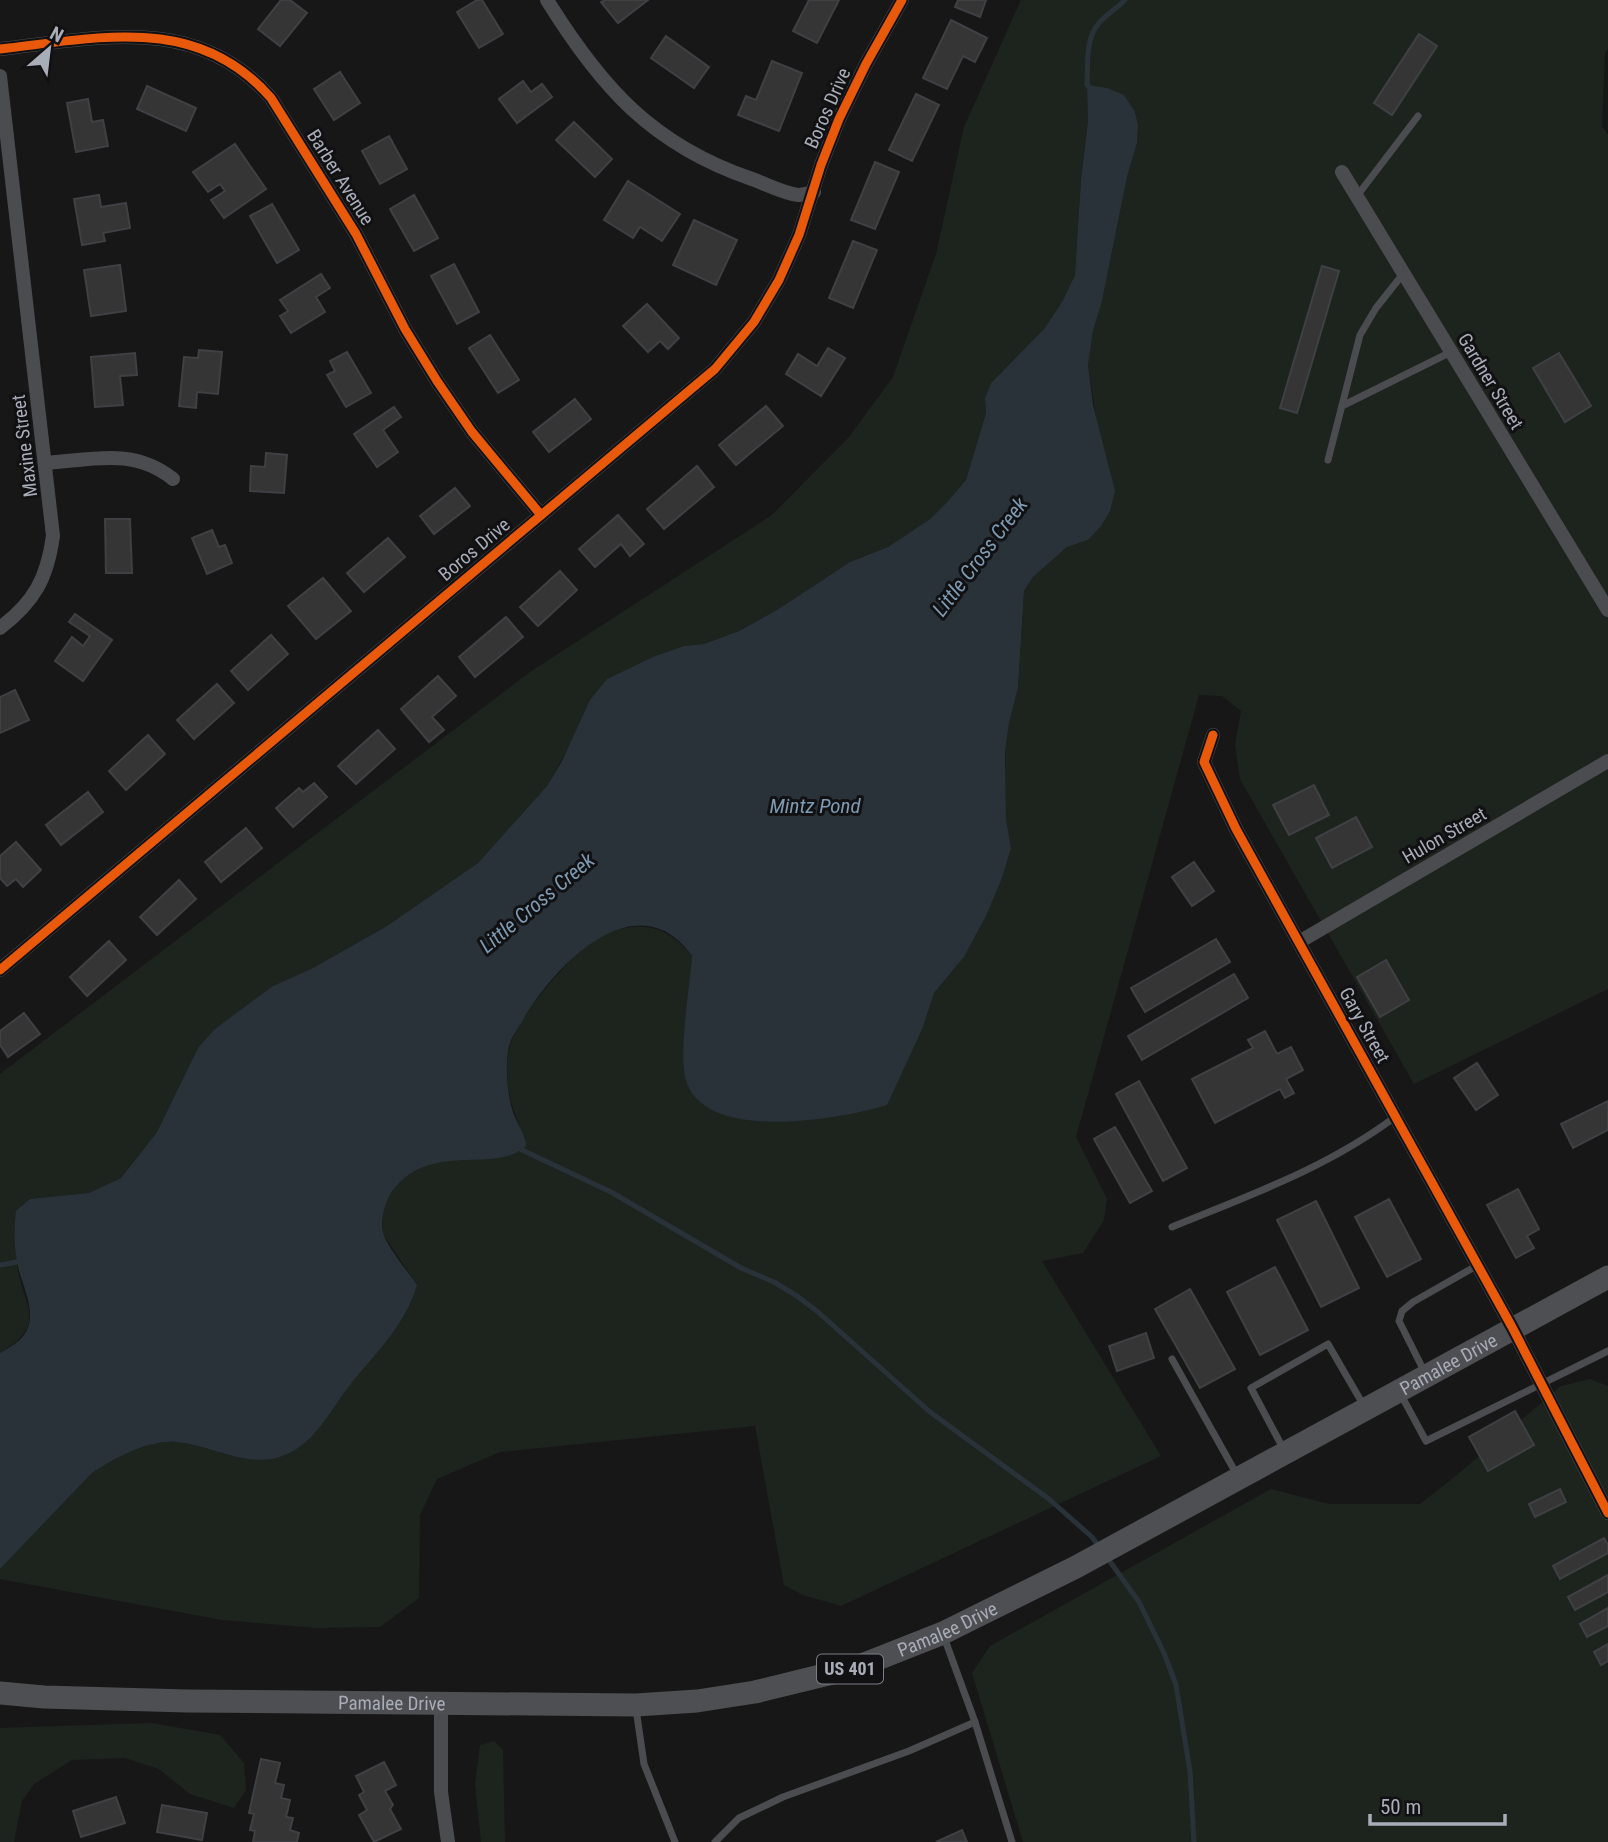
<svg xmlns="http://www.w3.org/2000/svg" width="1608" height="1842" font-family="'Roboto Condensed',sans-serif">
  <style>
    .green { fill: #1d241e }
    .water { fill: #2a3239 }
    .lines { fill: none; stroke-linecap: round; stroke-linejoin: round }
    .stream { stroke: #2a3239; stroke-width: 5 }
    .building { fill: #353536; stroke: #3f4043; stroke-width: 2 }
    .lane { stroke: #4b4c50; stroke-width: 7 }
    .street { stroke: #4b4c50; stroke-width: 14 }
    .primary { stroke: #4d4f52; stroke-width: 23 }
    .cycleway-casing { stroke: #111113; stroke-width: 13 }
    .cycleway { stroke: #e8590c; stroke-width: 9 }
    .labels { text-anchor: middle; stroke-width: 6; stroke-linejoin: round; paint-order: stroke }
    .shield { fill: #111113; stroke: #7b7e86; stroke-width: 2 }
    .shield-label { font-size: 18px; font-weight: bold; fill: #a8adb8 }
    .street-label { font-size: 19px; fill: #a8adb8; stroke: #111113 }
    .water-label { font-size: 21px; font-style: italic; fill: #7f9bb3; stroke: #111113 }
  </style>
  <rect width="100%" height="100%" fill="#171717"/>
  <g class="green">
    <path d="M1021 0H1608V49L1605 53 1602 126 1608 135V989L1414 1084 1240 779 1235 745 1241 711 1222 696 1199 695 1076 1137 1107 1199 1104 1220 1083 1253 1042 1261 1161 1456 841 1606 803 1595 784 1585 755 1426 500 1452 437 1479 420 1515 419 1598 380 1627 317 1628 222 1620 0 1579V1569L92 1473C115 1458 148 1440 176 1442 216 1445 254 1475 295 1450 321 1434 334 1404 352 1381 378 1351 406 1325 417 1285L383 1234V1215L388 1196 400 1180 420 1168 438 1161 506 1156 526 1139C511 1110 502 1079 510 1046 514 1028 538 997 550 983 560 973 569 960 580 951 617 921 661 914 692 957L684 1054 686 1079 923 1027 934 993 964 957 986 916 1002 878 1011 848 1006 819 1005 752 1009 723 1018 688 1024 591 1033 577 1067 547 1088 540 1110 511 1088 365 1093 331 1102 301 1127 177 1137 143 1138 125 1135 112 1087 85 1088 121 1081 180 1075 275 1062 302 1044 329 991 383 985 398 986 413 966 480 950 499 930 519 888 547 850 562 777 610 739 631 704 644 684 646 655 656 607 679 547 786 478 863 387 926 313 968 273 986 198 1048 157 1132 121 1178 89 1193 30 1199C27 1215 16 1248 17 1263 21 1305 51 1323 0 1353V1074L530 672 772 515 849 437 893 377 936 254 964 127Z"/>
    <polygon points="1590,1379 1608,1386 1608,1842 1023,1842 972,1673 990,1646 1271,1489 1329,1504 1420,1504 1457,1475 1561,1386"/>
    <polygon points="152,1723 220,1735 244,1763 246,1790 234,1808 190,1794 159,1769 125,1758 72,1760 34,1784 22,1801 14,1842 0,1842 0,1728"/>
    <polygon points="494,1741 503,1750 505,1842 481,1842 475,1784 480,1745"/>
  </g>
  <path class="water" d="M1087 85 1107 88 1124 95 1135 112 1138 125 1137 143 1127 177 1102 301 1093 331 1088 365 1093 405 1115 491 1110 511 1101 526 1088 540 1067 547 1033 577 1024 591 1018 688 1009 723 1005 752 1006 819 1011 848 1002 878 986 916 964 957 934 993 923 1027 887 1105C841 1119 704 1144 686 1080 678 1053 690 987 692 956 637 879 554 966 523 1020 519 1027 512 1036 510 1043 504 1062 507 1099 515 1117 519 1127 526 1135 526 1146 495 1175 432 1140 393 1190 385 1200 379 1223 384 1236 392 1253 406 1269 417 1285 406 1324 378 1351 353 1381 334 1404 321 1434 295 1450 254 1475 216 1445 176 1442 148 1440 115 1458 92 1473L0 1569V1353C9 1348 21 1341 26 1332 38 1311 20 1282 17 1261 14 1245 14 1228 16 1211L30 1199 89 1193 121 1178 157 1132 198 1048 215 1029 273 986 313 968 387 926 478 863 547 786 562 761 590 700 607 679 655 656 684 646 704 644 739 631 777 610 850 562 888 547 930 519 949 500 966 480 986 413 985 398 991 383 1044 329 1062 302 1075 275 1081 180 1088 121Z"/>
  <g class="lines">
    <g class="stream">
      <path d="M1090 88 1087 85C1088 66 1085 38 1099 23 1106 15 1117 8 1125 0"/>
      <polyline points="519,1146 522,1150 611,1192 741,1268 774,1282 797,1296 818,1312 930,1412 1049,1499 1092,1537 1100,1548"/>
      <polyline points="0,1265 17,1262 22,1257"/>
      <polyline points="1106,1556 1139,1602 1164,1653 1176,1685 1190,1771 1194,1842"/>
    </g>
  </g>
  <g class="building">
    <polygon points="281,0 290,0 307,13 280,46 258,29"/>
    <polygon points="477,0 482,0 503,34 479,48 457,12"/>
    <polygon points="605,0 648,0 618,23 601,2"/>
    <polygon points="809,0 839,0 817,43 793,31"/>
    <polygon points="958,0 986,0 980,17 955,7"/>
    <polygon points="951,20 987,38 975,62 963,56 947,89 923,78"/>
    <polygon points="1419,34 1437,46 1392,115 1374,103"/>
    <polygon points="666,36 709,67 694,88 651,58"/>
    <polygon points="772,61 802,73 779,131 738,115 746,96 756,100"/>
    <polygon points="340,72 360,103 334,120 314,89"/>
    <polygon points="523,81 531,92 542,84 552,97 517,123 499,99"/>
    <polygon points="147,86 196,108 186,131 137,109"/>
    <polygon points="916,94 939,105 912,161 889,150"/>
    <polygon points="88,99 92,122 103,120 108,146 76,152 67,103"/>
    <polygon points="574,122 612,159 595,177 556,140"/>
    <polygon points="389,136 407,169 380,184 362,151"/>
    <polygon points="235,144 266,189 224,218 211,200 225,191 220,184 208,192 193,172"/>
    <polygon points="875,162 899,172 875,229 851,220"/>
    <polygon points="628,181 680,214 662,241 640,227 633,238 604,220"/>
    <polygon points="99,195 101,207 126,203 130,228 103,233 105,241 82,245 74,199"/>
    <polygon points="414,195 438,238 414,251 390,209"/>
    <polygon points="272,204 299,250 277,263 250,216"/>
    <polygon points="694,220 737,240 716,285 673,265"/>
    <polygon points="853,241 877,250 853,308 829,298"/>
    <polygon points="454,264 479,312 457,324 431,276"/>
    <polygon points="120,265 126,311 91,316 84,270"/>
    <polygon points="1322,266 1339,271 1297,413 1280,408"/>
    <polygon points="321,274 330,288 316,297 325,312 291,333 280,316 288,311 280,300"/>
    <polygon points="647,304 679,338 668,349 660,341 648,352 623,326"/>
    <polygon points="490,335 519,380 498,393 469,348"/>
    <polygon points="828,348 845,358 821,396 786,374 798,354 817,366"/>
    <polygon points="199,350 222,352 218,394 197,392 196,408 179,406 184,357 198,358"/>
    <polygon points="347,352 371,393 346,407 327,375 335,371 330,361"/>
    <polygon points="135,353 137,375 120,376 123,405 95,407 91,357"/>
    <polygon points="1559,353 1591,406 1565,422 1533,368"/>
    <polygon points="575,399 591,419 549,452 533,432"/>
    <polygon points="766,406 783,426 736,465 719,445"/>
    <polygon points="394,407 401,417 383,430 398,452 377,467 354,434"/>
    <polygon points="266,453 287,455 284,493 250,491 251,466 265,467"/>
    <polygon points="697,466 714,487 664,529 647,509"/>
    <polygon points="455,488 470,506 434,534 420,516"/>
    <polygon points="618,515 644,544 630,556 621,544 595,567 579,549"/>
    <polygon points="105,519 130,519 132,573 106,573"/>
    <polygon points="212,530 219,547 225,545 232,563 207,574 192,538"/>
    <polygon points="388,538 405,557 364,592 347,573"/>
    <polygon points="560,571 577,590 538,626 520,607"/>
    <polygon points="323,578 351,611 316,639 288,606"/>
    <polygon points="75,614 112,640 83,681 55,661 72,637 83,646 90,636 69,622"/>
    <polygon points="506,617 523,637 475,677 459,657"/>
    <polygon points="271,635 288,654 248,690 231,671"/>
    <polygon points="438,676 456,696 432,717 444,730 429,742 401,709"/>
    <polygon points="217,684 234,703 194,739 177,720"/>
    <polygon points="15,690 29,720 0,733 0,697"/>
    <polygon points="378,730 395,749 356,784 338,766"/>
    <polygon points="148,735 165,754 126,790 109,771"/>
    <polygon points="314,783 327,797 293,827 276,808 299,788 303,792"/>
    <polygon points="1314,785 1329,815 1289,835 1273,805"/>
    <polygon points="88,792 103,812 61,845 46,825"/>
    <polygon points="1356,817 1372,847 1332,868 1316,838"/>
    <polygon points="246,828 262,848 221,882 205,862"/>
    <polygon points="16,842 41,870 23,887 16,879 7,886 0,878 0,856"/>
    <polygon points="1194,862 1214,891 1192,906 1172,877"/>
    <polygon points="179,880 196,899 157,935 140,917"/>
    <polygon points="1216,939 1230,962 1145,1012 1131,988"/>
    <polygon points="109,941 126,960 87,996 70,977"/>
    <polygon points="1386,960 1409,1000 1380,1017 1357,977"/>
    <polygon points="1234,974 1248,998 1142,1060 1128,1036"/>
    <polygon points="24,1013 40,1034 8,1057 0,1045 0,1031"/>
    <polygon points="1265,1031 1277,1054 1291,1047 1303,1070 1286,1079 1294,1093 1285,1098 1280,1089 1215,1123 1192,1079 1253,1048 1248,1040"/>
    <polygon points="1477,1063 1498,1095 1476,1110 1454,1078"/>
    <polygon points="1139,1081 1187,1168 1163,1181 1116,1094"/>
    <polygon points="1608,1101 1608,1130 1573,1148 1561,1124"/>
    <polygon points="1115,1127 1152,1191 1130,1203 1094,1139"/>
    <polygon points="1518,1189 1539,1229 1527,1236 1534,1248 1516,1258 1487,1205"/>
    <polygon points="1389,1199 1421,1259 1387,1277 1355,1217"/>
    <polygon points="1316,1201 1359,1288 1321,1307 1277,1220"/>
    <polygon points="1275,1267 1308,1330 1260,1355 1227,1292"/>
    <polygon points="1190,1289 1235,1369 1200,1388 1155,1309"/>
    <polygon points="1146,1333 1154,1358 1117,1371 1109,1346"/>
    <polygon points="1515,1411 1534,1445 1488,1471 1469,1437"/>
    <polygon points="1560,1489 1566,1502 1535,1517 1529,1504"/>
    <polygon points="1604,1538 1608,1545 1608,1553 1560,1579 1553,1566"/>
    <polygon points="1608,1575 1608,1592 1575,1610 1568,1597"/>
    <polygon points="1608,1608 1608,1626 1587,1637 1580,1624"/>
    <polygon points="1608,1644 1608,1661 1601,1665 1594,1652"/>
    <polygon points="261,1759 280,1763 275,1783 284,1785 281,1798 290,1800 286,1817 293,1818 290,1830 299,1833 297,1842 253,1842 255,1831 250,1830 254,1814 249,1813"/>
    <polygon points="384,1762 396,1785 385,1791 393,1805 390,1809 401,1829 374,1842 359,1815 367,1810 359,1795 364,1792 356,1776"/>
    <polygon points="116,1797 125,1823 81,1837 73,1811"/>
    <polygon points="162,1805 207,1813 202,1840 157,1832"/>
    <polygon points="962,1830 967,1842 936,1842"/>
  </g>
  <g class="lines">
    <g class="lane">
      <polyline points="1357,196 1418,116"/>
      <polyline points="1342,406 1451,352"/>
      <polyline points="1328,460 1360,335 1376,308 1403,274"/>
      <path d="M1172 1227C1250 1195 1327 1168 1395 1117"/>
      <polyline points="1172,1359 1237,1475"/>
      <polyline points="1425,1373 1399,1321 1402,1311 1413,1302 1478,1265"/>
      <polyline points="1400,1393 1426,1441 1608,1351"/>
      <polyline points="1284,1450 1251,1388 1328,1344 1364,1406"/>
      <polyline points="944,1637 975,1722 1012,1842"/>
      <polyline points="636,1709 644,1764 675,1842"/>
      <polyline points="715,1842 739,1818 783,1797 909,1751 975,1722"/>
    </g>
    <g class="street">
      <path d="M547 0C601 87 652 145 752 179 766 184 783 193 798 195 802 195 809 193 814 192"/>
      <path d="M0 49C98 38 197 13 271 98L356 234 405 329 437 381 472 432 541 515"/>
      <path d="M0 76 53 536C47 579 34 602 0 628"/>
      <polyline points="1342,172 1608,610"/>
      <path d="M45 463C93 460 133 447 173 479"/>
      <polyline points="1213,735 1204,762 1236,829 1512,1327 1608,1513"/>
      <polyline points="1299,942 1608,761"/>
      <polyline points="0,970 715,369 754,322 779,280 799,235 821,165 839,119 866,64 902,0"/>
      <polyline points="441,1704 441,1792 448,1842"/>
    </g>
    <path class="primary" id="s1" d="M0 1693 44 1697 187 1701 636 1705 697 1701 755 1692 857 1667 943 1633 1076 1567 1608 1277"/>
    <defs>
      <g id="cycleway">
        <path d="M0 49C98 38 197 13 271 98L356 234 405 329 437 381 472 432 541 515"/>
        <polyline points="1213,735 1204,762 1236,829 1512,1327 1608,1513"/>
        <polyline points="0,970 715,369 754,322 779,280 799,235 821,165 839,119 866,64 902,0"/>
      </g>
    </defs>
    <use href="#cycleway" class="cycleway-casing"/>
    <use href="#cycleway" class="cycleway"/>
  </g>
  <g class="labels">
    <rect class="shield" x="817" y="1654.5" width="66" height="29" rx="5"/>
    <g class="shield-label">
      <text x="850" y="1675">US 401</text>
    </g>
    <g class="street-label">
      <text transform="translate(827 108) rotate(-66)" y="7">Boros Drive</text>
      <text transform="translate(341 177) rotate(58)" y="7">Barber Avenue</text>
      <text transform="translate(1491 381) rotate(59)" y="7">Gardner Street</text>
      <text transform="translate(24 446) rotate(-97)" y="7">Maxine Street</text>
      <text transform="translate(474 549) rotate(-40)" y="7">Boros Drive</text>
      <text transform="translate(1444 835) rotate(-30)" y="7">Hulon Street</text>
      <text transform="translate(1365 1025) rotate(61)" y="7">Gary Street</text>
      <text dy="7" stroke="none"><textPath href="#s1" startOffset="1526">Pamalee Drive</textPath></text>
      <text dy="7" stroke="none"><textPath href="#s1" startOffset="959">Pamalee Drive</textPath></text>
      <text dy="7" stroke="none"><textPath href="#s1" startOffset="392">Pamalee Drive</textPath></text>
    </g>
    <g class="water-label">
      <text transform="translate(980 557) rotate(-53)" y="7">Little Cross Creek</text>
      <text x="815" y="813">Mintz Pond</text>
      <text transform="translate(537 903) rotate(-40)" y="7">Little Cross Creek</text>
    </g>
  </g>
  <g transform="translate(49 49) rotate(28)" stroke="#111113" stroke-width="5" paint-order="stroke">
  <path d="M0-5L12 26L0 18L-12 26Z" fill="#a8adb8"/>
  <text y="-10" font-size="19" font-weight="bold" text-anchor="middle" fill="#a8adb8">N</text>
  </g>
  <path d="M1370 1814v10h135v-10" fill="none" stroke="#a8adb8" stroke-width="3.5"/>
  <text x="1380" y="1814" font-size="21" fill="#a8adb8" stroke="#111113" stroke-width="5" paint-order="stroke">50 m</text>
</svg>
